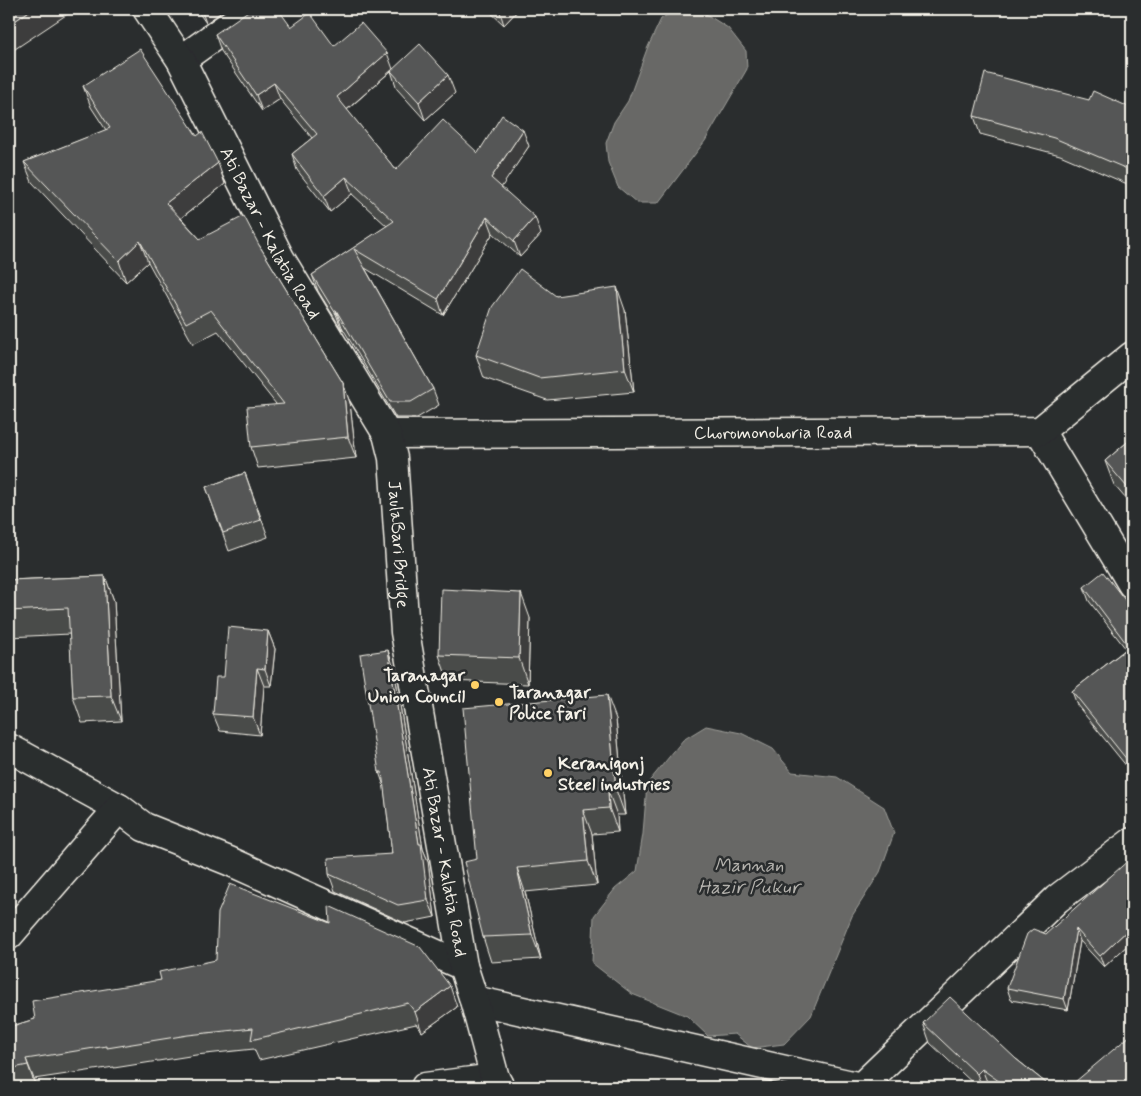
<svg xmlns="http://www.w3.org/2000/svg" width="1141" height="1096" font-family="Mynerve,sans-serif">
  <style>
    .water { fill: #676866; stroke: #9f9f9a }
    .lines { fill: none; stroke-linecap: round; stroke-linejoin: round }
    .minor-casing { stroke: #f4f1e8; stroke-width: 31 }
    .tertiary-casing { stroke: #f4f1e8; stroke-width: 31 }
    .secondary-casing { stroke: #f4f1e8; stroke-width: 31 }
    .minor { stroke: #2a2d2e; stroke-width: 28 }
    .tertiary { stroke: #2a2d2e; stroke-width: 28 }
    .secondary { stroke: #2a2d2e; stroke-width: 28 }
    .wall { fill: #494b4a; stroke: #f4f1e8 }
    .shaded-wall { fill: #3c3d3c; stroke: #f4f1e8 }
    .building { fill: #555756; stroke: #f4f1e8 }
    .poi-dot { fill: #ffd166; stroke: #2a2d2e; stroke-width: 2 }
    .labels { text-anchor: middle; stroke-width: 5; stroke-linejoin: round; paint-order: stroke }
    .street-label { font-size: 18px; fill: #f4f1e8; stroke: #2a2d2e }
    .poi-label { font-size: 18px; font-weight: bold; fill: #f4f1e8; stroke: #2a2d2e; text-anchor: start }
    .water-label { font-size: 19px; font-style: italic; fill: #b5b3ae; stroke: #2a2d2e }
  </style>
  <rect width="100%" height="100%" fill="#2a2d2e"/>
  <filter id="ink" filterUnits="userSpaceOnUse"><feTurbulence type="fractalNoise" baseFrequency=".02" numOctaves="2"/><feDisplacementMap in="SourceGraphic" scale="10" xChannelSelector="R" yChannelSelector="G"/><feConvolveMatrix kernelMatrix="1 2 1 2 8 2 1 2 1" color-interpolation-filters="sRGB"/></filter>
  <g filter="url(#ink)">
    <g class="water">
      <polygon points="676,9 698,9 728,28 746,51 747,69 705,141 658,203 637,203 618,187 608,162 606,143 614,122 628,101 647,49 661,19"/>
      <polygon points="706,726 741,733 773,749 792,772 837,777 884,807 894,833 880,872 852,916 811,1016 784,1044 752,1048 735,1034 708,1036 687,1016 632,994 592,963 594,916 615,889 637,871 643,834 647,784 683,740"/>
    </g>
    <g class="lines">
      <defs>
        <g id="minor">
          <polyline points="181,60 252,9"/>
          <polyline points="1040,431 1132,584"/>
          <path id="s1" d="M387 434 1040 431 1132 356"/>
          <polyline points="9,748 119,808"/>
          <polyline points="9,935 119,808 144,827 229,861 463,966"/>
          <polyline points="474,1000 861,1087 1057,899 1132,842"/>
        </g>
        <polyline id="tertiary" points="425,1087 495,1078"/>
        <g id="secondary">
          <path id="s2" d="M147 9 181 60 280 258 387 434 393 458 405 632 463 966 474 1000 495 1078 500 1087"/>
        </g>
      </defs>
      <use href="#minor" class="minor-casing"/>
      <use href="#tertiary" class="tertiary-casing"/>
      <use href="#secondary" class="secondary-casing"/>
      <use href="#minor" class="minor"/>
      <use href="#tertiary" class="tertiary"/>
      <use href="#secondary" class="secondary"/>
    </g>
    <g class="wall">
      <polygon points="196,9 226,9 206,23"/>
      <polygon points="487,9 519,9 504,25"/>
      <polygon points="291,27 334,46 455,93 425,120 397,89 391,71 347,110 396,170 478,153 529,146 501,187 541,234 520,257 493,233 443,315 365,268 433,389 439,405 417,418 396,418 342,327 342,330 318,291 312,275 387,226 352,194 330,212 297,170 292,154 312,138 280,99 262,111 221,51 215,34"/>
      <polygon points="83,86 225,184 181,218 200,239 259,245 343,383 350,403 356,458 258,468 251,447 276,404 218,331 193,344 148,262 126,282 32,182 24,162 106,130 91,107"/>
      <polygon points="1089,100 1129,107 1132,104 1132,186 1060,155 980,134 974,116"/>
      <polygon points="556,296 625,310 634,392 547,400 484,378 476,355"/>
      <polygon points="1132,438 1132,506 1114,485 1105,461"/>
      <polygon points="245,473 268,537 229,551 206,487"/>
      <polygon points="105,576 114,601 121,721 82,723 73,697 70,634 9,637 9,580"/>
      <polygon points="1084,587 1132,609 1132,773 1077,705 1072,691 1126,649 1089,601"/>
      <polygon points="530,618 528,684 448,681 439,655"/>
      <polygon points="268,631 275,649 271,686 264,686 260,735 220,731 213,714 224,677"/>
      <polygon points="394,668 423,849 428,861 435,917 405,923 335,891 329,874 392,854 384,786 379,772"/>
      <polygon points="616,719 625,815 617,815 618,832 592,834 597,885 525,892 541,959 491,962 483,937 477,859"/>
      <polygon points="1132,860 1132,941 1104,967 1080,941 1068,1010 1011,1000 1007,988"/>
      <polygon points="161,980 457,1007 422,1032 416,1024 259,1060 254,1049 196,1055 114,1068 114,1067 34,1079 35,1085 25,1087 9,1087 9,1027"/>
      <polygon points="923,1023 1016,1059 1051,1087 977,1087 930,1043"/>
    </g>
    <g class="shaded-wall">
      <polygon points="32,9 75,9 9,53 9,25"/>
      <polygon points="201,9 226,9 206,23"/>
      <polygon points="499,9 519,9 504,25"/>
      <polygon points="387,53 393,69 343,113 337,97"/>
      <polygon points="448,75 455,93 425,120 419,102"/>
      <polygon points="274,83 280,99 262,111 256,95"/>
      <polygon points="523,130 529,146 497,194 491,178"/>
      <polygon points="218,163 225,184 173,224 166,203"/>
      <polygon points="346,177 352,194 330,212 324,196"/>
      <polygon points="487,217 493,233 443,315 438,299"/>
      <polygon points="535,217 541,234 520,257 514,241"/>
      <polygon points="140,241 148,262 126,282 119,261"/>
      <polygon points="617,287 625,310 634,392 625,369"/>
      <polygon points="336,310 342,327 342,330 336,314"/>
      <polygon points="343,383 350,403 356,458 348,437"/>
      <polygon points="105,576 114,601 121,721 111,696"/>
      <polygon points="521,593 530,618 528,684 519,658"/>
      <polygon points="268,631 275,649 271,686 265,669"/>
      <polygon points="388,650 394,668 423,849 428,861 435,917 428,900 419,844"/>
      <polygon points="257,668 264,686 260,735 253,717"/>
      <polygon points="607,695 616,719 625,815 616,790"/>
      <polygon points="608,791 617,815 618,832 609,808"/>
      <polygon points="583,810 592,834 597,885 588,861"/>
      <polygon points="517,868 525,892 541,959 532,935"/>
      <polygon points="1132,926 1132,941 1104,967 1100,956"/>
      <polygon points="1076,929 1080,941 1068,1010 1064,999"/>
      <polygon points="450,986 457,1007 422,1032 415,1012"/>
      <polygon points="26,1059 34,1079 35,1085 28,1065"/>
      <polygon points="982,1069 989,1087 982,1087 977,1074"/>
    </g>
    <g class="building">
      <polygon points="9,9 32,9 9,25"/>
      <polygon points="251,9 278,9 291,27 310,13 334,46 361,23 387,53 337,97 396,170 443,120 478,153 502,115 523,130 491,178 535,217 514,241 487,217 438,299 354,249 433,389 411,402 390,402 336,310 336,314 312,275 394,221 346,177 324,196 292,154 317,134 274,83 256,95 215,34"/>
      <polygon points="420,44 448,75 419,102 391,71"/>
      <polygon points="140,49 197,136 202,132 218,163 166,203 200,239 244,216 259,245 343,383 348,437 251,447 247,407 284,404 211,310 186,323 140,241 119,261 24,162 110,128 83,86"/>
      <polygon points="985,73 1089,100 1093,91 1129,107 1132,104 1132,171 1054,138 974,116"/>
      <polygon points="520,269 556,296 617,287 625,369 539,378 476,355 492,307"/>
      <polygon points="1132,438 1132,493 1105,461"/>
      <polygon points="245,473 261,520 223,533 206,487"/>
      <polygon points="1103,572 1132,609 1132,766 1072,691 1129,647 1084,587"/>
      <polygon points="105,576 111,696 73,697 68,608 9,611 9,580"/>
      <polygon points="441,589 521,593 519,658 439,655"/>
      <polygon points="228,627 268,631 265,669 257,668 253,717 213,714 216,677 224,677"/>
      <polygon points="388,650 419,844 421,844 428,900 398,905 329,874 328,858 392,854 382,772 379,772 360,654"/>
      <polygon points="607,695 616,790 608,791 609,808 583,810 588,861 517,868 532,935 483,937 464,862 477,859 463,708"/>
      <polygon points="1131,858 1132,860 1132,926 1100,956 1076,929 1064,999 1007,988 1027,934 1033,929 1046,934"/>
      <polygon points="230,884 330,923 329,906 420,947 450,986 415,1012 408,1003 251,1040 253,1028 188,1035 107,1048 107,1046 26,1059 28,1065 9,1069 9,1027 35,1019 32,1001 161,980 159,972 216,960 218,913"/>
      <polygon points="950,997 1016,1059 1051,1087 1007,1087 982,1069 977,1074 923,1023"/>
      <polygon points="1132,1034 1132,1087 1069,1087"/>
      <polygon points="870,1082 875,1087 863,1087"/>
    </g>
  </g>
  <g class="poi-dot">
    <circle cx="475" cy="685" r="5"/>
    <circle cx="499" cy="702" r="5"/>
    <circle cx="548" cy="773" r="5"/>
  </g>
  <g class="labels">
    <g class="street-label">
      <text dy="6" stroke="none"><textPath href="#s2" startOffset="256">Ati Bazar - Kalatia Road</textPath></text>
      <text dy="6" stroke="none"><textPath href="#s1" startOffset="386">Choromonohoria Road</textPath></text>
      <text dy="6" stroke="none"><textPath href="#s2" startOffset="600">JaulaBari Bridge</textPath></text>
      <text dy="6" stroke="none"><textPath href="#s2" startOffset="921">Ati Bazar - Kalatia Road</textPath></text>
    </g>
    <g class="poi-label">
      <text x="465" y="681" text-anchor="end">Taranagar<tspan x="465" dy="21">Union Council</tspan></text>
      <text x="509" y="698">Taranagar<tspan x="509" dy="21">Police fari</tspan></text>
      <text x="558" y="769">Keranigonj<tspan x="558" dy="21">Steel industries</tspan></text>
    </g>
    <g class="water-label">
      <text x="749" y="871">Mannan<tspan x="749" dy="22">Hazir Pukur</tspan></text>
    </g>
  </g>
  <rect width="1141" height="1096" fill="none" stroke="#2a2d2e" stroke-width="30"/>
  <rect x="15" y="15" width="1111" height="1066" fill="none" stroke="#f4f1e8" stroke-width="2" filter="url(#ink)"/>
</svg>
